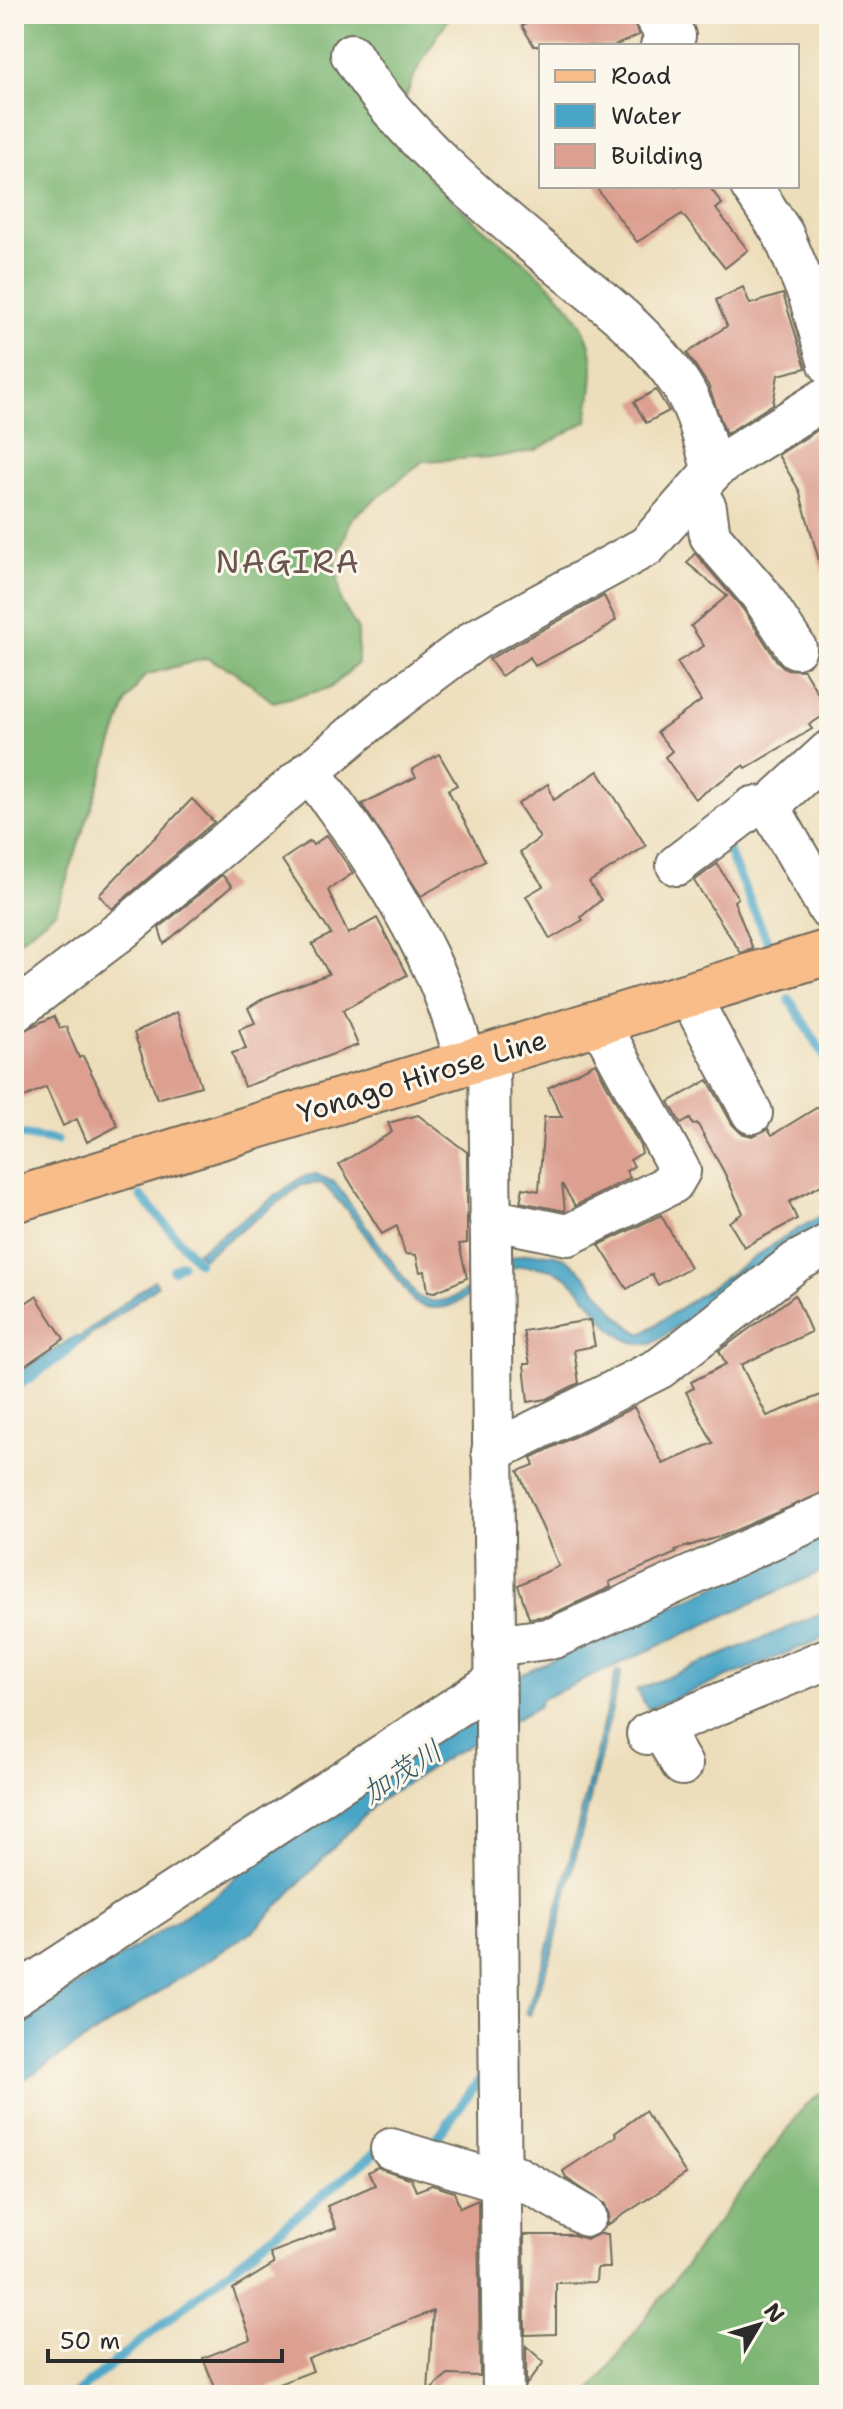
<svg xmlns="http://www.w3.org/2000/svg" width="843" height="2409" font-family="'Shantell Sans','Klee One',sans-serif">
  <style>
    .forest { fill: #7eb674; stroke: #547050; stroke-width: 2 }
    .water { fill: #48a5c6; stroke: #3a6878; stroke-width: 2 }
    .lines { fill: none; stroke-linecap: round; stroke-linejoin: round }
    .stream { stroke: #48a5c6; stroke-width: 9 }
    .building { fill: #dc9f90 }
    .minor-casing { stroke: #6f6a5d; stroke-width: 44 }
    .major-casing { stroke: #6f6a5d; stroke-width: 48 }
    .minor { stroke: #fff; stroke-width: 40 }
    .major { stroke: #f8bd89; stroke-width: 44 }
    .labels { text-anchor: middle; stroke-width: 6; stroke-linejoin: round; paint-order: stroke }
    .street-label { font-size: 28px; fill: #2b2b2b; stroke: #fbf7ec }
    .water-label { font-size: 30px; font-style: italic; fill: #375c69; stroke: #fbf7ec }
    .quarter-label { font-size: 32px; letter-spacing: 2px; fill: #69544e; stroke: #fbf7ec }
  </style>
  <rect width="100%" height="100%" fill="#fbf7ec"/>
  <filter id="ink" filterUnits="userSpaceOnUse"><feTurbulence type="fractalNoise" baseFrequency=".0125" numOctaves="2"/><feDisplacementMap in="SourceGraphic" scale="16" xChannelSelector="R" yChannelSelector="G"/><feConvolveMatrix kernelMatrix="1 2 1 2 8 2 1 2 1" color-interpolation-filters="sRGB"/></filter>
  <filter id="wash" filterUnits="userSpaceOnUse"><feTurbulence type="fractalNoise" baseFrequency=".006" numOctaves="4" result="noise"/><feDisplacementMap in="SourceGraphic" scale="32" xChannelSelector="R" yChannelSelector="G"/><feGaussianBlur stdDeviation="1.8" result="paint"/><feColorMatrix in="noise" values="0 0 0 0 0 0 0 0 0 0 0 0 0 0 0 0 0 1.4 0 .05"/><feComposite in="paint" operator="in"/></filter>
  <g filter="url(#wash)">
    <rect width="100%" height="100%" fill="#eddebb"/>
    <g class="forest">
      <path d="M14 14H451C433 45 408 75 403 112 391 190 558 259 587 337 598 364 591 393 587 421L536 450 508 456 423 461 352 518 336 560 341 602 358 630V663L330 688 273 702 234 671 207 658 145 675 127 701 56 911 14 945Z"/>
      <polygon points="829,2087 829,2395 588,2395 805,2106"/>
    </g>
    <g class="water">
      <path d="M316 1174 335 1183 417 1296C454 1317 483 1270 514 1257 525 1253 540 1253 551 1254 586 1258 608 1318 642 1334L786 1236 829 1211V1226L798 1243 652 1344C600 1349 592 1276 547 1269 537 1267 527 1265 517 1267 478 1277 457 1325 414 1302L347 1210 322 1183 302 1185 203 1258 197 1252 302 1177Z"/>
      <polygon points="154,1280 158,1285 82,1342 14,1383 14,1376 74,1337 80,1337"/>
      <polygon points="829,1535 829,1568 542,1699 538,1707 451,1755 376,1803 256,1929 14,2086 14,2026 219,1893 288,1826 516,1677"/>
      <polygon points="829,1611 829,1636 648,1709 636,1690"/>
      <polygon points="616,1671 621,1672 553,1950 530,2015 526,2013 548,1948"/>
    </g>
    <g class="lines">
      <g class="stream">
        <polyline points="724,841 769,945"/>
        <polyline points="789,999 829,1063"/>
        <polyline points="14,1134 57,1141"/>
        <polyline points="141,1196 198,1262"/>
        <polyline points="173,1270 182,1264"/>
        <polyline points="14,1389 67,1352 75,1341"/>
        <polyline points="424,2139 434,2142 485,2072"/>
        <polyline points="74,2395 380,2149"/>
      </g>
    </g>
    <g id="blocks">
      <g class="building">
        <polygon points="540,14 630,14 639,35 614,46 534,46 522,26"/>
        <polygon points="595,186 709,186 722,204 716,209 748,250 725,268 682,214 637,242"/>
        <polygon points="743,287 750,304 783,294 806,368 778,375 773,404 726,434 708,385 687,353 727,326 716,300"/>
        <polygon points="656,390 669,411 646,423 634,402"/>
        <polygon points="829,423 829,570 822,571 799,490 778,455"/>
        <polygon points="695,553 743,609 777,661 786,669 804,670 829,712 809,725 812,729 746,768 744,765 695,799 665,757 672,751 657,732 701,701 677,662 704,646 691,626 727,596 687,563"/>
        <polygon points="604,596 616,620 599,633 535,666 530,657 501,676 489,659"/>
        <polygon points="439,754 457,785 448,790 485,860 421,896 362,804 416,777 412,770"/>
        <polygon points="598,771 646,846 589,882 601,900 581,917 583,920 550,939 526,896 543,886 520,852 540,838 518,804 548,784 554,800"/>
        <polygon points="192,799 214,822 112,909 99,895"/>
        <polygon points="327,835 353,873 328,890 348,934 377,918 407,975 343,1010 358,1045 244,1087 232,1053 246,1049 239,1029 255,1023 248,1008 266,997 329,974 312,944 331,934 282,860 310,841 313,845"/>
        <polygon points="717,864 738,898 734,901 753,949 741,953 694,881"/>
        <polygon points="222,875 232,886 164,944 159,928"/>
        <polygon points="177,1012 201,1086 157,1099 134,1033"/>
        <polygon points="54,1016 60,1028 66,1027 79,1058 83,1056 118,1126 87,1142 77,1119 63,1126 46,1087 14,1102 14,1035"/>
        <polygon points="595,1063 640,1146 642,1153 630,1160 634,1166 626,1171 630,1178 575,1206 562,1184 565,1211 520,1202 523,1188 539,1191 544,1117 562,1117 548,1088"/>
        <polygon points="708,1080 732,1124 741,1133 752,1136 768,1129 772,1135 818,1107 829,1128 829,1181 789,1202 797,1219 744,1247 729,1222 743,1213 724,1172 697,1123 693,1125 690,1119 681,1124 669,1102"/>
        <polygon points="418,1115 467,1152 467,1243 459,1244 467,1278 435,1292 428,1291 425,1271 420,1272 416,1255 405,1254 397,1226 382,1234 339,1164 392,1132 388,1123"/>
        <polygon points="661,1215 690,1267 658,1285 652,1274 627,1289 599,1245"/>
        <polygon points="795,1295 811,1332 741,1365 767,1416 829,1392 829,1490 722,1536 675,1550 676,1553 609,1582 611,1587 548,1616 529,1618 518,1585 559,1566 518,1471 534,1465 531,1458 634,1407 663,1464 713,1443 686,1392 694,1388 691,1382 726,1364 719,1351"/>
        <polygon points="36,1296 64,1339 14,1373 14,1311"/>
        <polygon points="590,1320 595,1346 574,1350 579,1383 547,1399 528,1402 524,1364 530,1364 523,1331"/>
        <polygon points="645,2111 686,2174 606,2226 609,2215 605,2204 566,2178 563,2171 616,2136 615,2133"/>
        <polygon points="377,2167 411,2179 416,2191 432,2185 454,2192 460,2208 478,2200 480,2376 448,2375 428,2392 433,2311 308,2359 313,2371 250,2395 218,2395 203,2358 251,2339 233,2289 274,2264 270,2253 336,2228 327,2206 375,2185 368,2172"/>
        <polygon points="599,2234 608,2234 610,2268 597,2268 596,2282 556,2283 556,2334 525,2335 524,2235 573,2235 587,2239"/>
        <polygon points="526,2346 544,2362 526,2385"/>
      </g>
    </g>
  </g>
  <g filter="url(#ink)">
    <use href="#blocks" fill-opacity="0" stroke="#6f6a5d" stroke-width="2"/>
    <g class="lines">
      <defs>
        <g id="minor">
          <polyline points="653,14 660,25 675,36 661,46"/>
          <path d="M351 54C397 131 486 205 555 262 601 300 649 335 681 385 698 411 704 442 713 471"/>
          <polyline points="751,186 783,234 809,296 829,364"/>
          <polyline points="696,490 706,508 710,536 761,595 796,648"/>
          <path d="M309 771C373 854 443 959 465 1063"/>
          <polyline points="769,806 829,910"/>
          <polyline points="677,865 753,807 769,806 829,751"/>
          <polyline points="689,995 752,1113"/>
          <polyline points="14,1012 123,929 385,708 475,640 647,546 716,467 829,396"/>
          <polyline points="489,1056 503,2395"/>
          <polyline points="490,1219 568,1235 673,1183 680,1171 599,1022"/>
          <polyline points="492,1452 660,1368 796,1262 829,1244"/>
          <polyline points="494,1646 554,1638 829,1513"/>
          <polyline points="660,1728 682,1765"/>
          <polyline points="647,1734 829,1658"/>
          <polyline points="14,1996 494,1682"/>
          <polyline points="391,2149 502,2182"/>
          <polyline points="502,2168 586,2216"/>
        </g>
        <polyline id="major" points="14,1200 829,952"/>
      </defs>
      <use href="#minor" class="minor-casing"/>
      <use href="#major" class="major-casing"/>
      <use href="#minor" class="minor"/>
      <use href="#major" class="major"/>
    </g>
  </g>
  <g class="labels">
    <g class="street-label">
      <text transform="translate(422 1076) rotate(-17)" y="10">Yonago Hirose Line</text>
    </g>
    <g class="water-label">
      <text transform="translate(402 1772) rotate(-33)" y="10">加茂川</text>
    </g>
    <g class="quarter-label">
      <text x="288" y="573">NAGIRA</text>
    </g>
  </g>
  <rect width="843" height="2409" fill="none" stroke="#fbf7ec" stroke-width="48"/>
  <rect x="539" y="44" width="260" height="144" fill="#fbf7ec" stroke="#a8a59f" stroke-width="2"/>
  <rect x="555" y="70" width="40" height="12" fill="#f8bd89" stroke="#a8a59f" stroke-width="2"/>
  <text x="611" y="84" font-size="24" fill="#2b2b2b">Road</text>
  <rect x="555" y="104" width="40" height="24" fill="#48a5c6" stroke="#a8a59f" stroke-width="2"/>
  <text x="611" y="124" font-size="24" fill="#2b2b2b">Water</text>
  <rect x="555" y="144" width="40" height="24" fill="#dc9f90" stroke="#a8a59f" stroke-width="2"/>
  <text x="611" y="164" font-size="24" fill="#2b2b2b">Building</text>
  <g transform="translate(759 2325) rotate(52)" stroke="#fbf7ec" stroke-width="6" paint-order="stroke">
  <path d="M0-6L14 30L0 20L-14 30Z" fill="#2b2b2b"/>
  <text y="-12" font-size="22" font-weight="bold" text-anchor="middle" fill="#2b2b2b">N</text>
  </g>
  <path d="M48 2349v12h234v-12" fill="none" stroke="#2b2b2b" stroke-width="4"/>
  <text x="60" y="2349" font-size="24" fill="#2b2b2b" stroke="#fbf7ec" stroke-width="6" paint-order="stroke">50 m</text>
</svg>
